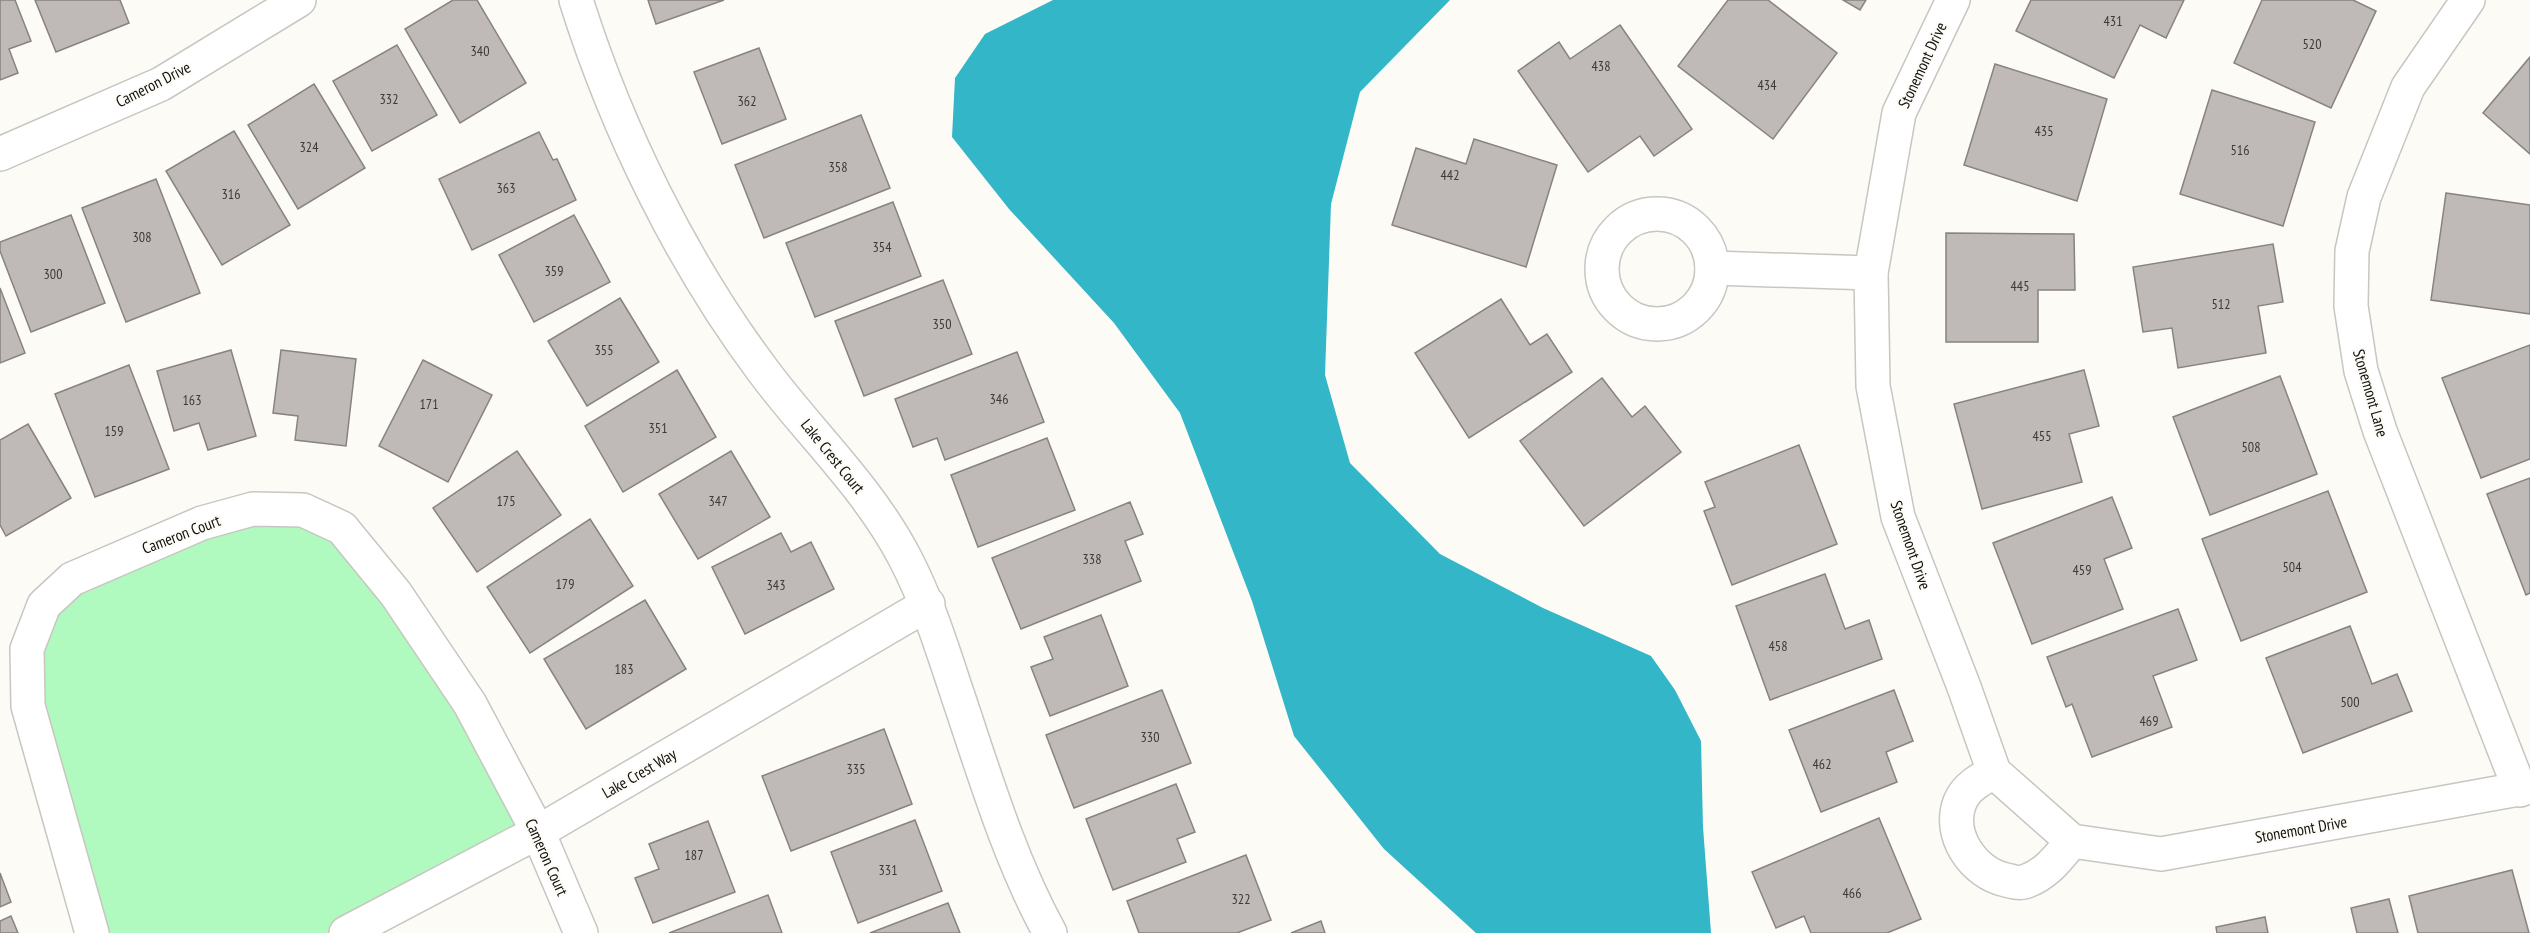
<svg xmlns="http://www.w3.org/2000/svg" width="2530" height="933" font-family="'PT Sans Narrow',sans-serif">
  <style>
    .green { fill: #b0f9bf }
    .water { fill: #33b6c8 }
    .building { fill: #bfbab7; stroke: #888380; stroke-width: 1.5 }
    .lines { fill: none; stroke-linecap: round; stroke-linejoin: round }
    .minor-casing { stroke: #c8c6c1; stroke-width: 36 }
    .minor { stroke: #fff; stroke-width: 33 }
    .labels { text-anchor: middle; stroke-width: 4.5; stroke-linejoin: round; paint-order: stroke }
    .number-label { font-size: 14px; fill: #3c3a39 }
    .street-label { font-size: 16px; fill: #11100f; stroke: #fdfbf6 }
  </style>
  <rect width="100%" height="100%" fill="#fdfbf6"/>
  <polygon class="green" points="253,509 342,528 538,832 346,933 92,933 28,706 44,605"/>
  <polygon class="water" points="1053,0 1450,0 1360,92 1331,204 1325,375 1350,463 1440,554 1543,608 1651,656 1675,690 1701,741 1703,827 1711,933 1476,933 1384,849 1294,736 1252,601 1180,413 1114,323 1009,209 952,137 955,78 985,34"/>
  <g class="building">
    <polygon points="0,0 15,0 31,41 9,49 18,73 0,80"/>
    <polygon points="35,0 120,0 129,23 56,52"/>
    <polygon points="453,0 477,0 526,83 460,123 405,29"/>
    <polygon points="648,0 724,0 656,24"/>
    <polygon points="1728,0 1768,0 1837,53 1773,139 1678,66"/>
    <polygon points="1843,0 1866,0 1860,10"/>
    <polygon points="2031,0 2184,0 2166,38 2140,25 2114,78 2016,31"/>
    <polygon points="2262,0 2353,0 2376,11 2331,108 2234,63"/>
    <polygon points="1620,25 1692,129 1654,156 1640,136 1588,172 1518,71 1559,42 1570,59"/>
    <polygon points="397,45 437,115 372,151 333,81"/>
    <polygon points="759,48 786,119 722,144 694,72"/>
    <polygon points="2530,57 2530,154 2483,113"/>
    <polygon points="1995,64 2107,99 2077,201 1964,165"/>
    <polygon points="314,84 365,168 298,209 248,125"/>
    <polygon points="2212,90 2315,122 2283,226 2180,194"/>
    <polygon points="861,115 890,188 764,238 735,165"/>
    <polygon points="234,131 290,225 222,265 166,171"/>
    <polygon points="539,132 553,160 557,159 576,200 472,250 439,179"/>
    <polygon points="1474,139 1557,165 1526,267 1392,225 1416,148 1466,164"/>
    <polygon points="156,179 200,293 126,322 82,208"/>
    <polygon points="2446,193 2530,205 2530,314 2431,300"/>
    <polygon points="893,202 921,276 815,317 786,243"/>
    <polygon points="71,215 105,303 31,332 0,251 0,242"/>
    <polygon points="574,215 610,282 534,322 499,255"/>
    <polygon points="1946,233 2074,234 2075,290 2038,290 2038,342 1946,342"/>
    <polygon points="2273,244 2283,302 2258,306 2266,353 2178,368 2172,328 2143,332 2133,267"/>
    <polygon points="943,280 972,354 864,396 835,321"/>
    <polygon points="0,288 25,353 0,363"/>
    <polygon points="620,298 659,362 587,406 548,341"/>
    <polygon points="1501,299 1530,345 1547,334 1572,372 1469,438 1415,353"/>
    <polygon points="2530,345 2530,459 2481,478 2442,378"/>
    <polygon points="231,350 256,436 208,450 199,423 174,431 157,371"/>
    <polygon points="281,350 356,359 346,446 295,440 298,416 273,413"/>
    <polygon points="1017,352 1044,422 945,460 937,438 913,447 895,399"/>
    <polygon points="423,360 492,395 448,482 379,446"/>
    <polygon points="129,365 169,469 95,497 55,394"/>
    <polygon points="677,370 716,437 623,492 585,426"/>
    <polygon points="2084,370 2099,426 2069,434 2082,482 1982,509 1954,404"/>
    <polygon points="2280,376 2317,474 2210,515 2173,417"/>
    <polygon points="1602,378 1632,417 1645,406 1681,452 1584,526 1520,441"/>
    <polygon points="28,424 71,498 6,536 0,525 0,440"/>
    <polygon points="1047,438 1075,510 978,547 951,475"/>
    <polygon points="1799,445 1837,544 1732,585 1704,511 1715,507 1705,482"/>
    <polygon points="517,451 561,515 477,572 433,508"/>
    <polygon points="731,451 770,517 698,559 659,494"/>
    <polygon points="2530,478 2530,593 2526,595 2487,494"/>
    <polygon points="2328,491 2367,592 2241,641 2202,539"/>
    <polygon points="2112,497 2132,548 2104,559 2123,609 2032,644 1993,543"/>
    <polygon points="1130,502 1143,534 1125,541 1141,581 1021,629 992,558"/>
    <polygon points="590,519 633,586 530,653 487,587"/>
    <polygon points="781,533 791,552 811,542 834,589 745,634 712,567"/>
    <polygon points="1825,574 1845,629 1869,620 1882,659 1770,700 1736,606"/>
    <polygon points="645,600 686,669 586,729 544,659"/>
    <polygon points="2178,609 2197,660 2153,676 2172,727 2092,757 2072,704 2066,707 2047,657"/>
    <polygon points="1101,615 1128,686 1050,716 1031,667 1053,659 1044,637"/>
    <polygon points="2350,626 2372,684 2397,674 2412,711 2303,753 2266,658"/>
    <polygon points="1162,690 1191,763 1074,808 1046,735"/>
    <polygon points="1894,690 1913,741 1886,752 1897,782 1821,812 1789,730"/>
    <polygon points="884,729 912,804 791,851 762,776"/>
    <polygon points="1176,784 1195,832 1177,839 1186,862 1113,890 1086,819"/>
    <polygon points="1879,818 1921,919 1887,933 1811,933 1804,916 1776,928 1752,872"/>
    <polygon points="915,820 942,891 858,923 831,852"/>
    <polygon points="708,821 735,892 653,923 635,878 659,869 649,844"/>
    <polygon points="1246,855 1271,920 1237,933 1139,933 1127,901"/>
    <polygon points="2512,870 2529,933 2418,933 2409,896"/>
    <polygon points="0,873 11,902 0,907"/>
    <polygon points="768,895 782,933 669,933"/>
    <polygon points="2389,899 2398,933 2357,933 2351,908"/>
    <polygon points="948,903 960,933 870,933"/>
    <polygon points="11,916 18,933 0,933 0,921"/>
    <polygon points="2265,917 2268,933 2217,933 2216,927"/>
    <polygon points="1321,921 1325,933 1291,933"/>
  </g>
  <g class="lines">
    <defs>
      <g id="minor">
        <path d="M576 0C617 130 682 263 764 372 811 435 868 487 905 558 928 602 942 648 958 696 985 776 1009 858 1050 933"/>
        <polyline points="1953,0 1899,113 1871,273 1873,386 1898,517 1964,687 1994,772 2072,841 2161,854 2530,787"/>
        <polyline points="2468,0 2408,87 2364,197 2352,251 2351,306 2361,371 2380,431 2520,790"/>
        <polyline points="0,154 161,84 299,0"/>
        <circle cx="1657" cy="269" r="55"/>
        <polyline points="1712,268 1871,273"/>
        <path d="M1994 772C1981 779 1966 787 1960 802 1947 834 1973 873 2006 880 2011 881 2018 884 2024 882 2046 875 2058 858 2072 841"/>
        <polyline points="92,933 28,706 27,649 44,605 72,579 202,523 253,509 303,510 342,528 396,594 470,704 538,832 581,933"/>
        <polyline points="346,933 538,832 928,604"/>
      </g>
    </defs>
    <use href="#minor" class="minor-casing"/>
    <use href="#minor" class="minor"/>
  </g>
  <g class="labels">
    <g class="number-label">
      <text x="2113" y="26">431</text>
      <text x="2312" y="49">520</text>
      <text x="480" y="56">340</text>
      <text x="1601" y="71">438</text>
      <text x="1767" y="90">434</text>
      <text x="389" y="104">332</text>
      <text x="747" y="106">362</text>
      <text x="2044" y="136">435</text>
      <text x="309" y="152">324</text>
      <text x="2240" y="155">516</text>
      <text x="838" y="172">358</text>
      <text x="1450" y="180">442</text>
      <text x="506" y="193">363</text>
      <text x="231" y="199">316</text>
      <text x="142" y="242">308</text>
      <text x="882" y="252">354</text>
      <text x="554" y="276">359</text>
      <text x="53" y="279">300</text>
      <text x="2020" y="291">445</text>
      <text x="2221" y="309">512</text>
      <text x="942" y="329">350</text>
      <text x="604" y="355">355</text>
      <text x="999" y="404">346</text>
      <text x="192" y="405">163</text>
      <text x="429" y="409">171</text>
      <text x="658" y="433">351</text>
      <text x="114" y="436">159</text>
      <text x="2042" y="441">455</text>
      <text x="2251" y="452">508</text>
      <text x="506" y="506">175</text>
      <text x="718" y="506">347</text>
      <text x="1092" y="564">338</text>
      <text x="2292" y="572">504</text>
      <text x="2082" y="575">459</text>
      <text x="565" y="589">179</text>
      <text x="776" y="590">343</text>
      <text x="1778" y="651">458</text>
      <text x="624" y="674">183</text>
      <text x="2350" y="707">500</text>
      <text x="2149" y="726">469</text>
      <text x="1150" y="742">330</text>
      <text x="1822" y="769">462</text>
      <text x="856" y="774">335</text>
      <text x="694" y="860">187</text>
      <text x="888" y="875">331</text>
      <text x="1852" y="898">466</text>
      <text x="1241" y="904">322</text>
    </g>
    <g class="street-label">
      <text transform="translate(1922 65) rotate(-65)" y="6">Stonemont Drive</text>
      <text transform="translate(153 84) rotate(-27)" y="6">Cameron Drive</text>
      <text transform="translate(2371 393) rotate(74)" y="6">Stonemont Lane</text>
      <text transform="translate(833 456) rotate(51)" y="6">Lake Crest Court</text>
      <text transform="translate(181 534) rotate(-21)" y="6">Cameron Court</text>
      <text transform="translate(1911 545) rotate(71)" y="6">Stonemont Drive</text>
      <text transform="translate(639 773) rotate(-30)" y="6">Lake Crest Way</text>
      <text transform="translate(2301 829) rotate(-10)" y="6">Stonemont Drive</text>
      <text transform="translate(547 857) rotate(66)" y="6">Cameron Court</text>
    </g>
  </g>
</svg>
